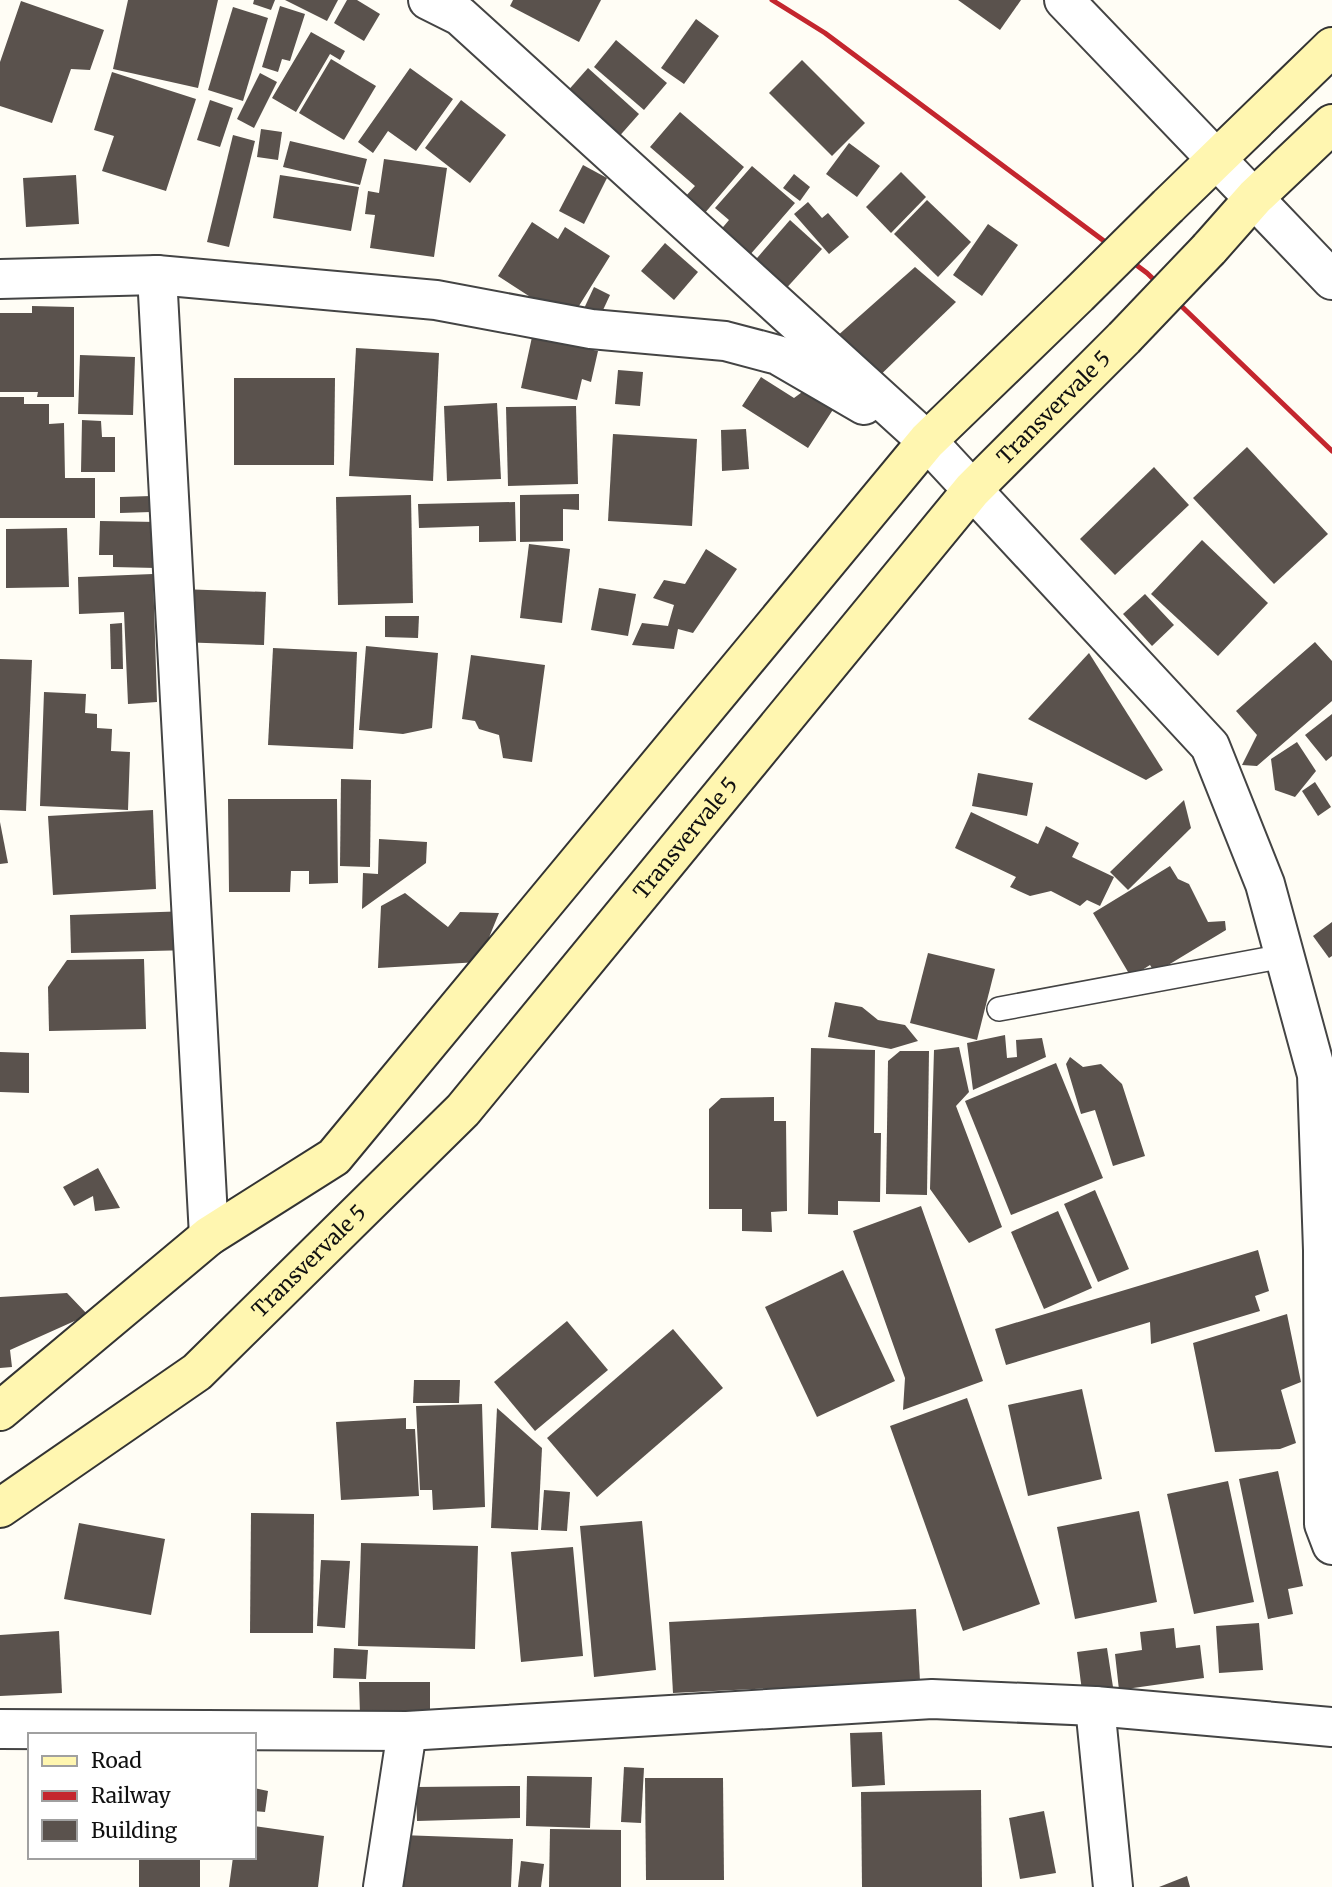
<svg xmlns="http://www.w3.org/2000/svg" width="1332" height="1887" font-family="Merriweather,serif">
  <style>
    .building { fill: #5a524d }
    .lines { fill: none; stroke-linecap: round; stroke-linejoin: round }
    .lane-casing { stroke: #444; stroke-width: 26 }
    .street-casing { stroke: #444; stroke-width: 42 }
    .secondary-casing { stroke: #333; stroke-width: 42 }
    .lane { stroke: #fff; stroke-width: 23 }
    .street { stroke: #fff; stroke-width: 38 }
    .secondary { stroke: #fff6b0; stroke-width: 38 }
    .rail { stroke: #c4262e; stroke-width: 5 }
    .secondary-bridge-casing { stroke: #333; stroke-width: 42; stroke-linecap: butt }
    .secondary-bridge { stroke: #fff6b0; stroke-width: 38 }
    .labels { text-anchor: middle; stroke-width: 7; stroke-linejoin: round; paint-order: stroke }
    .street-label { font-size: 21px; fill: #111; stroke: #fff }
  </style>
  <rect width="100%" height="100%" fill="#fffdf5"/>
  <g class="building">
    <polygon points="128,0 218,0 198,88 113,69"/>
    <polygon points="254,0 275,0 271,10 253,4"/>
    <polygon points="285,0 338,0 327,21"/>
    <polygon points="347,0 357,0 380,14 364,41 334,23"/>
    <polygon points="513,0 601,0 579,42 510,6"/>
    <polygon points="958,0 1021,0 1000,30"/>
    <polygon points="21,1 104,30 90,70 71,69 52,123 0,106 0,62"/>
    <polygon points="280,6 305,14 290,61 282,59 278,72 262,67"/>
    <polygon points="233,7 268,18 243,101 208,90"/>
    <polygon points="696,19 719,36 684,84 661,68"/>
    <polygon points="311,32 345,51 340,60 330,54 296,112 272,98"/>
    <polygon points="616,40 667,83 644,110 594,67"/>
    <polygon points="331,59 376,86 344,140 299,113"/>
    <polygon points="802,60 865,123 832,156 769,93"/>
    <polygon points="410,68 453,99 416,151 388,131 373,153 358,142"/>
    <polygon points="588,68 639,114 616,140 565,94"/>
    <polygon points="112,72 196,99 166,191 102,171 114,136 94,130"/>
    <polygon points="260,73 277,82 254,128 237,119"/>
    <polygon points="210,100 233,108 220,147 197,140"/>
    <polygon points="461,100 506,135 470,183 425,148"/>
    <polygon points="680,112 744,167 704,214 685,197 695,186 650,147"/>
    <polygon points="261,129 282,132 278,160 257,157"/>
    <polygon points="233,135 255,141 229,247 207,242"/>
    <polygon points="290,141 367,159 360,185 283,167"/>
    <polygon points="849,143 880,166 857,197 826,174"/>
    <polygon points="384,159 447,168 434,257 370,248 375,215 365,214 368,191 379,193"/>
    <polygon points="583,165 607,178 584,224 559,211"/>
    <polygon points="752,166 795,203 742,264 713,239 729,220 715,208"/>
    <polygon points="901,172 926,197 891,233 866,207"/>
    <polygon points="794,174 810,187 800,201 783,188"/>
    <polygon points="76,175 79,224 26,227 23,178"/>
    <polygon points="280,175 359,187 351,231 273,218"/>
    <polygon points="927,200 971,242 938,277 894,234"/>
    <polygon points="808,202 822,218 828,213 849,237 829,254 794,214"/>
    <polygon points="790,220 822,249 782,293 751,265"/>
    <polygon points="532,222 558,239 565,227 610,256 569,322 498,276"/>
    <polygon points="988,224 1018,245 982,296 953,275"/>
    <polygon points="665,243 698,272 674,300 641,271"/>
    <polygon points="915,267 956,302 870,385 827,345"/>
    <polygon points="594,287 610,295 597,323 581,315"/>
    <polygon points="32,306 74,307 74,397 37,397 38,392 0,392 0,313 32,313"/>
    <polygon points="532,337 598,351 591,382 582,379 577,400 521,388"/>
    <polygon points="356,348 439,353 433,481 349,476"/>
    <polygon points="80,355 135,357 133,415 78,414"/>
    <polygon points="618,370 643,372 640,406 615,404"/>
    <polygon points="761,377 794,398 809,387 836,405 808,448 742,406"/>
    <polygon points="234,378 335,378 334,465 234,465"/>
    <polygon points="0,397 24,397 24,404 49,404 49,424 64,423 65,478 95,478 95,518 0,518"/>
    <polygon points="497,403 501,479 447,481 444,406"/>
    <polygon points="576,406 578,484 508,486 506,407"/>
    <polygon points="82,420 101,421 102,437 115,437 115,472 81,472"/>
    <polygon points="746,429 749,469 722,471 721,430"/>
    <polygon points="613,434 697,439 692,526 608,521"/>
    <polygon points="1247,447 1328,534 1274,584 1193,498"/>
    <polygon points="1154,467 1189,505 1115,575 1080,539"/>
    <polygon points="579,494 579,510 563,509 563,541 520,542 520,495"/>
    <polygon points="411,495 413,603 338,605 336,497"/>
    <polygon points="151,496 151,512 120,513 120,497"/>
    <polygon points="515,502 516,541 479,542 479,526 419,528 418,504"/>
    <polygon points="100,521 157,522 156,568 113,567 113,555 99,555"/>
    <polygon points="67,528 69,587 6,588 6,529"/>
    <polygon points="1202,540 1268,603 1218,656 1151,594"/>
    <polygon points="529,544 570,549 562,623 520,618"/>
    <polygon points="706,549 737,569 693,633 678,629 674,649 632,645 642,623 668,626 674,605 653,598 664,580 685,584"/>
    <polygon points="153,574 157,702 128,704 124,612 79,614 78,577"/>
    <polygon points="599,588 636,594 628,636 591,630"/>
    <polygon points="180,589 266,592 264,645 178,642"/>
    <polygon points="1145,594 1174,625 1152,646 1123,614"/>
    <polygon points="385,616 419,616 418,638 385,637"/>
    <polygon points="122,623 123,669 111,669 110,624"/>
    <polygon points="1315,642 1332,661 1332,701 1257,766 1242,765 1257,735 1236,711"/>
    <polygon points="366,646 438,653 432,728 403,734 359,730"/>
    <polygon points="273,648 357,652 353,749 268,745"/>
    <polygon points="1089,653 1163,770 1146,780 1028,719"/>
    <polygon points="471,655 545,665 532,762 503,758 499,735 479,729 475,721 462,719"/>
    <polygon points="0,659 32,660 26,811 0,810"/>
    <polygon points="44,692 86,694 85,713 97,714 97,728 112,729 111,751 130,752 128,810 40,806"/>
    <polygon points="1332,714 1332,756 1326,761 1305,735"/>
    <polygon points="1297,742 1316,771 1295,797 1275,790 1271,759"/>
    <polygon points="978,773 1033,783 1027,816 972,806"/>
    <polygon points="341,779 371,780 370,867 340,866"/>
    <polygon points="1315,782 1331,807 1318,816 1302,791"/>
    <polygon points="228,799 337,799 338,883 309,884 309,871 291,871 290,892 229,892"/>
    <polygon points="1184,800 1191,828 1128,890 1110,872"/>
    <polygon points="153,810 156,889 53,895 48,816"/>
    <polygon points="971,812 1038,844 1046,826 1079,843 1072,857 1114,877 1100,906 1087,900 1080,906 1051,891 1030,896 1010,887 1016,877 955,848"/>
    <polygon points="0,822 8,863 0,864"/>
    <polygon points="379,839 427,842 426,863 362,909 363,873 378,874"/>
    <polygon points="1170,866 1178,879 1189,884 1208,922 1225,921 1226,930 1155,973 1150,965 1131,977 1093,913"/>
    <polygon points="405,893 448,927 460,912 499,913 479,962 378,968 381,906"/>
    <polygon points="190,911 191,950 71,953 70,915"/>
    <polygon points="1332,922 1332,956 1329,958 1313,936"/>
    <polygon points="928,953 995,969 977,1040 910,1023"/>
    <polygon points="144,959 146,1029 49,1031 48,987 67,960"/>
    <polygon points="835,1002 862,1007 878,1020 905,1025 918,1041 891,1049 828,1037"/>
    <polygon points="1005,1035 1007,1058 1017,1057 1016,1040 1042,1038 1046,1057 973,1090 967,1043"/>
    <polygon points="959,1047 969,1092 956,1106 1002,1227 969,1243 930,1189 934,1050"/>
    <polygon points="811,1048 875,1050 874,1133 881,1133 880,1202 838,1201 838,1215 808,1214"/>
    <polygon points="900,1051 929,1051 927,1195 886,1194 888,1061"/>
    <polygon points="0,1052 29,1053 29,1093 0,1092"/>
    <polygon points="1070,1057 1083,1067 1101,1064 1122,1084 1145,1156 1113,1166 1095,1110 1081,1114 1066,1064"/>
    <polygon points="1056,1063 1103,1178 1011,1215 965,1101"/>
    <polygon points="774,1097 774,1121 786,1121 787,1211 771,1212 772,1232 742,1231 742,1209 709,1209 709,1109 721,1098"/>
    <polygon points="98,1168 120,1208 95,1211 93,1196 74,1206 63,1187"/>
    <polygon points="1095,1190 1129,1269 1098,1282 1064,1204"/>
    <polygon points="921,1206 983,1381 903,1410 905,1378 853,1231"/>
    <polygon points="1058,1211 1092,1288 1044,1309 1011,1232"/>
    <polygon points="1258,1250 1269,1291 1255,1296 1260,1311 1151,1344 1150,1322 1006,1365 995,1329"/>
    <polygon points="843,1270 895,1381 817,1417 765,1307"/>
    <polygon points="67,1293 88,1315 10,1350 12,1367 0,1368 0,1297"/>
    <polygon points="1287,1314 1301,1382 1281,1390 1296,1443 1280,1449 1215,1452 1193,1343"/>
    <polygon points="567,1321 608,1370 535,1431 494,1382"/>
    <polygon points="673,1329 723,1388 597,1497 547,1438"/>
    <polygon points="414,1380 460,1380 459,1403 413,1403"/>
    <polygon points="1082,1389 1102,1479 1028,1496 1008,1405"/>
    <polygon points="967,1398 1040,1604 963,1631 890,1426"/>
    <polygon points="482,1404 485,1507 433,1510 432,1490 420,1490 416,1406"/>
    <polygon points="497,1408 542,1448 538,1530 491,1528"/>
    <polygon points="406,1418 406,1429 415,1429 419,1496 341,1500 336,1422"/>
    <polygon points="1278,1471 1303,1586 1288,1589 1293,1614 1268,1619 1239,1479"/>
    <polygon points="1228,1481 1254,1602 1194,1614 1167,1494"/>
    <polygon points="544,1490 570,1492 567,1531 541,1530"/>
    <polygon points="1139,1511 1157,1602 1075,1619 1057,1527"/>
    <polygon points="251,1513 314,1514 313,1633 250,1633"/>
    <polygon points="642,1521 656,1670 594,1677 580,1526"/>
    <polygon points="79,1523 165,1539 151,1615 64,1599"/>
    <polygon points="361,1543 478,1546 475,1649 358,1646"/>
    <polygon points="573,1547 583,1656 521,1662 511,1552"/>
    <polygon points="321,1560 350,1561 345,1628 317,1626"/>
    <polygon points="916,1609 920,1681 673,1693 669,1622"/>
    <polygon points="1259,1623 1263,1670 1219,1673 1216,1626"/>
    <polygon points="1174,1628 1176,1648 1200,1645 1204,1678 1119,1690 1115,1654 1142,1650 1140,1632"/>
    <polygon points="59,1631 62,1693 0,1696 0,1635"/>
    <polygon points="334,1648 368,1650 366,1679 333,1678"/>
    <polygon points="1107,1648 1113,1687 1082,1691 1077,1652"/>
    <polygon points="359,1682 430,1682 430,1714 360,1715"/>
    <polygon points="882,1732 885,1785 852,1787 850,1733"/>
    <polygon points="624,1767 644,1768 641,1823 621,1822"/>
    <polygon points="527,1776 592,1777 590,1828 526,1826"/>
    <polygon points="645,1778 723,1778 724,1880 646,1880"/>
    <polygon points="520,1786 520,1818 417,1821 416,1787"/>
    <polygon points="254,1788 268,1791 265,1812 254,1811"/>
    <polygon points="981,1790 982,1887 862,1887 861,1792"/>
    <polygon points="1044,1811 1056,1873 1020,1879 1009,1818"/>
    <polygon points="254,1826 324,1836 318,1887 229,1887 233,1857 254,1857"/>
    <polygon points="550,1829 621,1830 621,1887 549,1887"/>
    <polygon points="401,1835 513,1839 511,1887 399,1887"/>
    <rect x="139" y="1857" width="61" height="30"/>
    <polygon points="521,1861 544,1864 541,1887 518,1887"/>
    <polygon points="1187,1876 1190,1887 1159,1887"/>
  </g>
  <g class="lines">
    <defs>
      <polyline id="lane" points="999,1009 1284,956"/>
      <g id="street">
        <polyline points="428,0 460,16 927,441 1210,746 1265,884 1317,1075 1323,1250 1324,1524 1332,1545"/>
        <polyline points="1064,0 1332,280"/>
        <polyline points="157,275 209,1236"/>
        <polyline points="0,279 157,275 436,300 591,329 725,341 778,355 864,405"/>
        <polyline points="1095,1706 1113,1887"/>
        <polyline points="0,1729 407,1731 932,1699 1095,1706 1332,1727"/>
        <polyline points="383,1887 407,1731"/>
      </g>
      <g id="secondary">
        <polyline points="1168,206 1332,47"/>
        <polyline points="1209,249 1255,197 1332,124"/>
        <polyline points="0,1411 209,1236 334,1157 927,441 1078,295"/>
        <path id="s1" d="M0 1508 197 1372 463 1110 972 490 1124 338"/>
      </g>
    </defs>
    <use href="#lane" class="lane-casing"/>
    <use href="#street" class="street-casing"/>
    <use href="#secondary" class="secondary-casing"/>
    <use href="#lane" class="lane"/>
    <use href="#street" class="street"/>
    <use href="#secondary" class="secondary"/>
    <polyline class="rail" points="772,0 825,33 1147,273 1332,451"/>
    <defs>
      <g id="secondary-bridge">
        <polyline points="1078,295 1168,206"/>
        <polyline points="1124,338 1209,249"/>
      </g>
    </defs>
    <use href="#secondary-bridge" class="secondary-bridge-casing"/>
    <use href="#secondary-bridge" class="secondary-bridge"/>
  </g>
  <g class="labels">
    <g class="street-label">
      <text dy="7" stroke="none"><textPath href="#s1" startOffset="1531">Transvervale 5</textPath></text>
      <text dy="7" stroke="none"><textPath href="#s1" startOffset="964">Transvervale 5</textPath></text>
      <text dy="7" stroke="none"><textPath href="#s1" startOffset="397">Transvervale 5</textPath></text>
    </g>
  </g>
  <rect x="28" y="1733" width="228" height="126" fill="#ffffff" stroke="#a0a0a0" stroke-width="2"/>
  <rect x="42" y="1756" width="35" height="10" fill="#fff6b0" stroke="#a0a0a0" stroke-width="2"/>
  <text x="91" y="1768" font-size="21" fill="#111111">Road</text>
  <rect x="42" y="1791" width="35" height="10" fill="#c4262e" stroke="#a0a0a0" stroke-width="2"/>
  <text x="91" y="1803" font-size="21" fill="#111111">Railway</text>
  <rect x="42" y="1820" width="35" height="21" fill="#5a524d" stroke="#a0a0a0" stroke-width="2"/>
  <text x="91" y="1838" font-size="21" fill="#111111">Building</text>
</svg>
